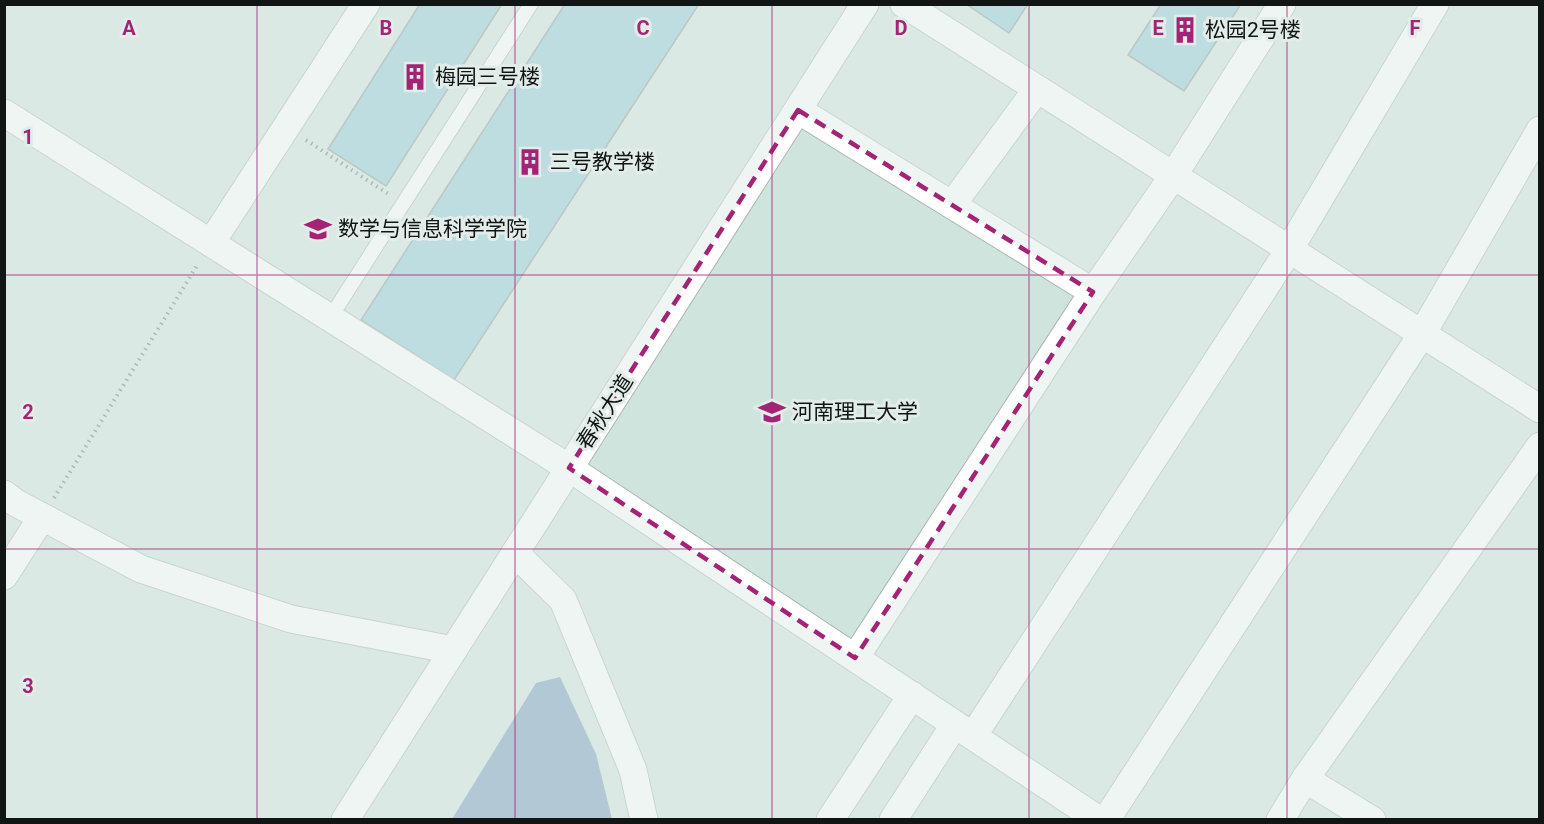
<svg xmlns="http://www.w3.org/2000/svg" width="1544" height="824" font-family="Roboto,'Noto Sans SC',sans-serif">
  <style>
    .built { fill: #d0e4de }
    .water { fill: #789bba }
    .building { fill: #90c9d4; stroke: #8f9a9c; stroke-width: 1.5 }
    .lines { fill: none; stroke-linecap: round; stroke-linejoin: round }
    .service-casing { stroke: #acb6b3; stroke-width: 16 }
    .minor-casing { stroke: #acb6b3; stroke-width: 29 }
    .path { stroke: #727a78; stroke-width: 4; stroke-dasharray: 1.5 4.5; stroke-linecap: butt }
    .service { stroke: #fff; stroke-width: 14 }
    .minor { stroke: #fff; stroke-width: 27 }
    .marked { fill: none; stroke: #a32374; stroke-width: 4.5; stroke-dasharray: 12 8; stroke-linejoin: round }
    .grid { fill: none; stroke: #a32374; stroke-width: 1.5; stroke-opacity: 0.55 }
    .labels { text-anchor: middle; stroke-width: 6; stroke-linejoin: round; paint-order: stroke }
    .poi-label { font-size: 21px; fill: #111514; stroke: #e2edea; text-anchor: start }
    .street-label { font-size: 21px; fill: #111514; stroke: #e2edea }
    .grid-label { font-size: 20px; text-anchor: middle; font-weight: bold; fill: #a32374; stroke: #e2edea; stroke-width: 6; stroke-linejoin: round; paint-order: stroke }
  </style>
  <rect width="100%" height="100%" fill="#e2edea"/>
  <polygon class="built" points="5,5 1539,5 1539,819 5,820"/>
  <polygon class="water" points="560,677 596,754 612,819 452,819 536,683"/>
  <g class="building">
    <polygon points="420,4 502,4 386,186 328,149"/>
    <polygon points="565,4 699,4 454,380 361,320"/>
    <polygon points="966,4 1028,4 1009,33"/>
    <polygon points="1161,4 1241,4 1184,91 1128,55"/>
  </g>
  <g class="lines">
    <defs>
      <polyline id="service" points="330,318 531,4"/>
      <g id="minor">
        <polyline points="904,4 1540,409"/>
        <polyline points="798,110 1093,292"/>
        <polyline points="4,113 569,468 1099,820"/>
        <polyline points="952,205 1037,89"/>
        <polyline points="211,243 366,4"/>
        <polyline points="4,494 16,503 141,569 291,619 453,650"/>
        <polyline points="515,553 563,600 633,770 644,820"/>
        <polyline points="4,576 42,517"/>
        <polyline points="855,658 1093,292 1173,176 1282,4"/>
        <polyline points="973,736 1289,250 1435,4"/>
        <polyline points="1305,779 1372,820"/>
        <polyline points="345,820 865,4"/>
        <polyline points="830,820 912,695"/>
        <polyline points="893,820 955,724"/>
        <polyline points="1106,820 1422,334 1540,130"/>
        <polyline points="1280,820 1305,779 1540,446"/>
      </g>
    </defs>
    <use href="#service" class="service-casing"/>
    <use href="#minor" class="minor-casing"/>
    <g class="path">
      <polyline points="306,140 390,195"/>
      <polyline points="54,498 198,264"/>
    </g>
    <use href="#service" class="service"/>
    <use href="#minor" class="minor"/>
  </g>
  <path d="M0 0H1544V824H0ZM798 110 1093 292 855 658 569 468Z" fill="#e2edea" fill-opacity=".55" fill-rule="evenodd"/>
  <path class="marked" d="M798 110 1093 292 855 658 569 468Z"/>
  <path class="grid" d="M257 4V820M515 4V820M772 4V820M1029 4V820M1287 4V820M4 275H1540M4 549H1540"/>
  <defs>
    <symbol id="building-bare" viewBox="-9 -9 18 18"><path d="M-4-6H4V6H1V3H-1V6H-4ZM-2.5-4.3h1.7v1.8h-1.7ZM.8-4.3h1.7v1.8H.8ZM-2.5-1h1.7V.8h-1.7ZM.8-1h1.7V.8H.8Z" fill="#a32374" stroke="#e2edea" stroke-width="2.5" paint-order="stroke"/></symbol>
    <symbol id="university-bare" viewBox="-9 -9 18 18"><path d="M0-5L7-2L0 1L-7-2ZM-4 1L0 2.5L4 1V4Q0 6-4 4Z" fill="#a32374" stroke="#e2edea" stroke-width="2.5" paint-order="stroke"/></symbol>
  </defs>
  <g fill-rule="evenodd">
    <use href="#building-bare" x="1166" y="11" width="38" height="38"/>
    <use href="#building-bare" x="396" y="58" width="38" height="38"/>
    <use href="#building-bare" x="511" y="143" width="38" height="38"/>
    <use href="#university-bare" x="299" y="210" width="38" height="38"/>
    <use href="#university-bare" x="753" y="393" width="38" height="38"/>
  </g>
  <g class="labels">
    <g class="poi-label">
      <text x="1205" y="37">松园2号楼</text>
      <text x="435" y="84">梅园三号楼</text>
      <text x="550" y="169">三号教学楼</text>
      <text x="338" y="236">数学与信息科学学院</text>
      <text x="792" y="419">河南理工大学</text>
    </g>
    <g class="street-label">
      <text transform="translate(605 412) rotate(-57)" y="7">春秋大道</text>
    </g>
  </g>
  <g class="grid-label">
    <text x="129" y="35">A</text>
    <text x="386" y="35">B</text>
    <text x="643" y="35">C</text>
    <text x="901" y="35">D</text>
    <text x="1158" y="35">E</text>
    <text x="1415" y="35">F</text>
    <text x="28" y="144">1</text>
    <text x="28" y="419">2</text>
    <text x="28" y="693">3</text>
  </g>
  <rect width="1544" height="824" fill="none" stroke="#111514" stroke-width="12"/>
</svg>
